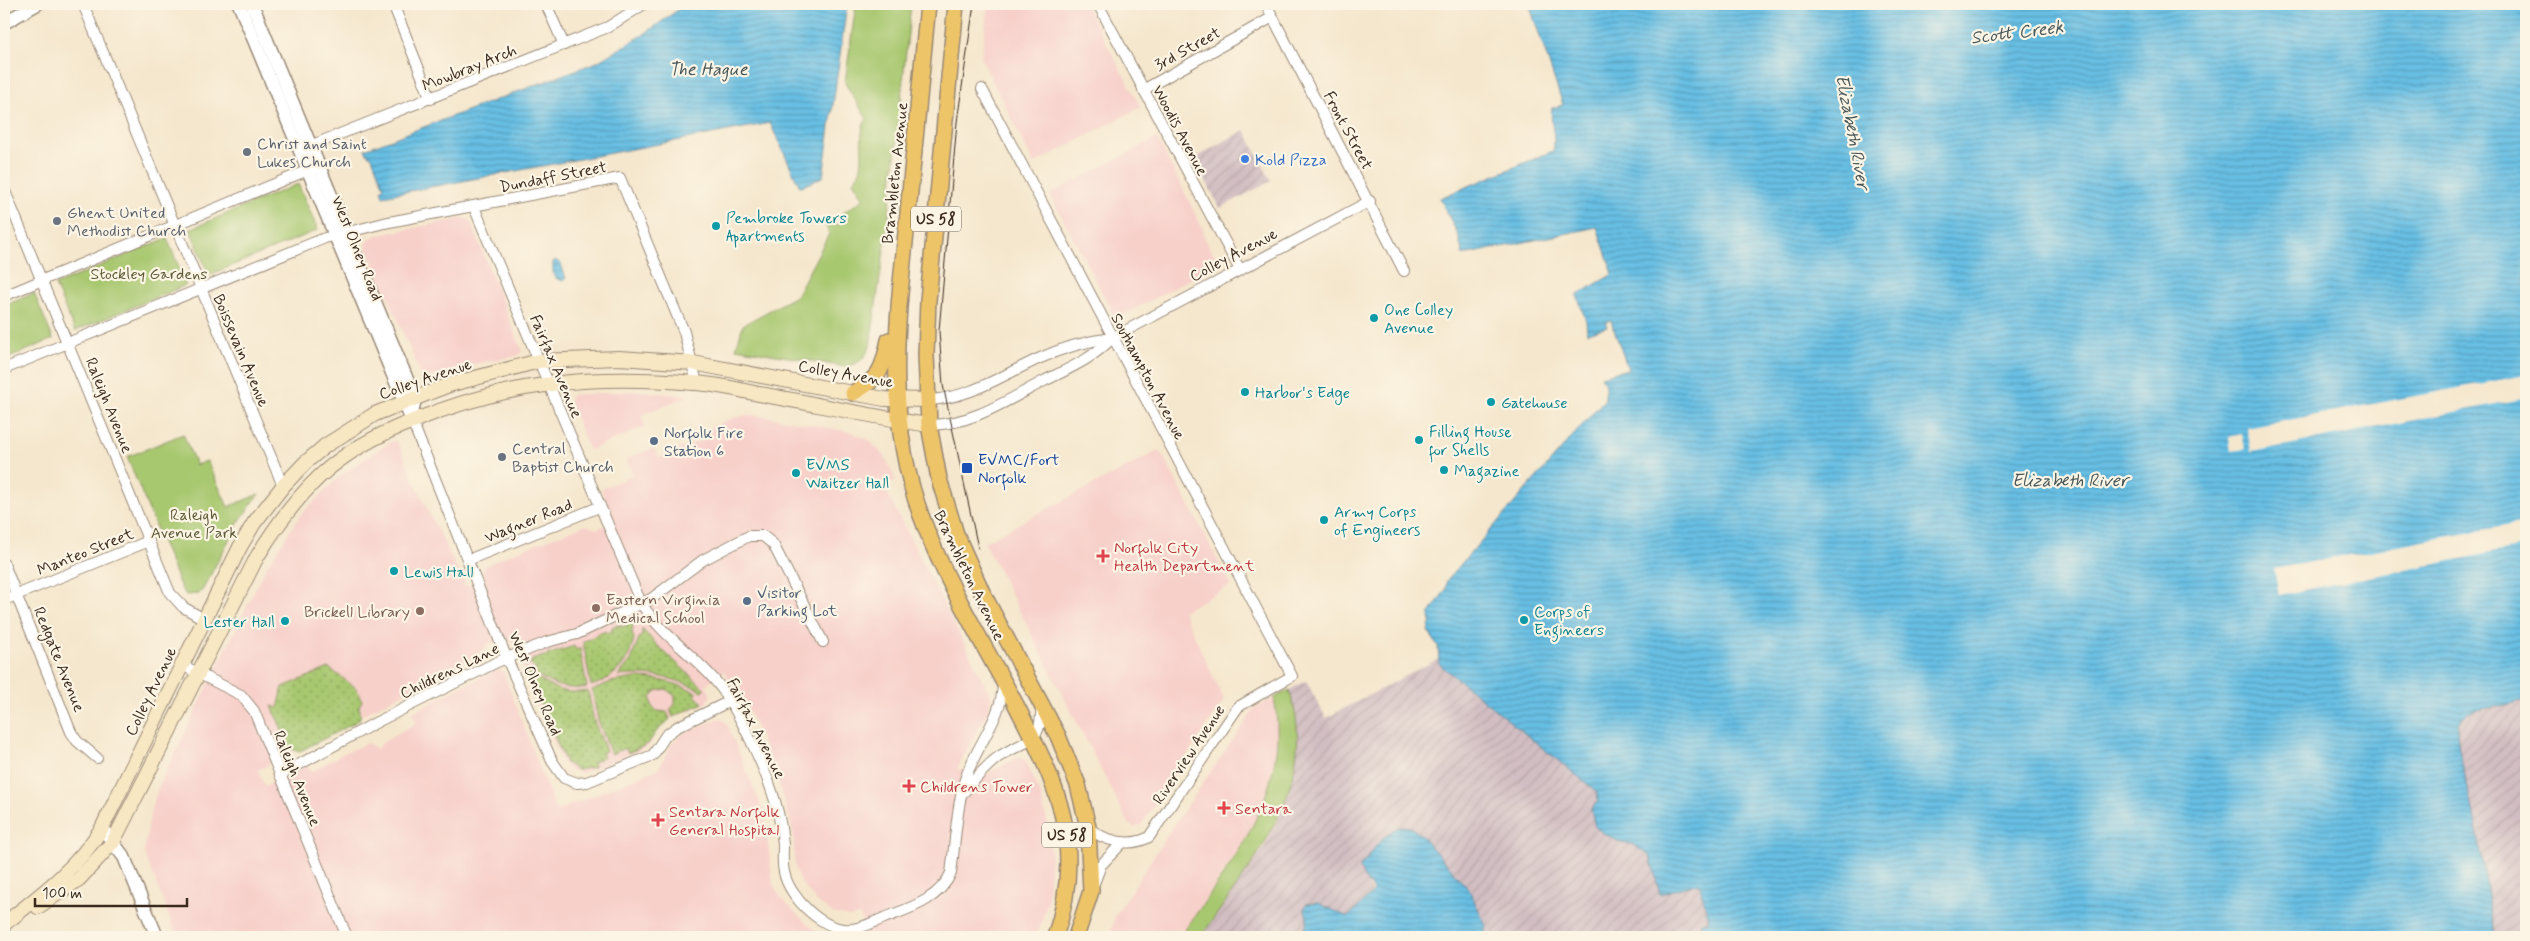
<svg xmlns="http://www.w3.org/2000/svg" width="2530" height="941" font-family="Mynerve,sans-serif">
  <style>
    .built { fill: #f7d0ca }
    .industrial { fill: url(#industrial-furrows) }
    .grass { fill: url(#grass-dots); stroke: #727947 }
    .park { fill: #a8c870; stroke: #727947 }
    .water { fill: url(#water-rules); stroke: #517481 }
    .pier { fill: #f5e7cd }
    .lines { fill: none; stroke-linecap: round; stroke-linejoin: round }
    .minor-casing { stroke: #988876; stroke-width: 12 }
    .tertiary-casing { stroke: #988876; stroke-width: 15 }
    .secondary-casing { stroke: #988876; stroke-width: 16 }
    .primary-casing { stroke: #988876; stroke-width: 18 }
    .minor { stroke: #fff; stroke-width: 10 }
    .tertiary { stroke: #fff; stroke-width: 12 }
    .secondary { stroke: #f8e7c3; stroke-width: 14 }
    .primary { stroke: #eec469; stroke-width: 15 }
    .tram { stroke: #3b2a1e; stroke-width: 1 }
    .worship-dot { fill: #6b7280; stroke: #fcf5e5; stroke-width: 2 }
    .shop-dot { fill: #3f7fe0; stroke: #fcf5e5; stroke-width: 2 }
    .culture-dot { fill: #0f9aa8; stroke: #fcf5e5; stroke-width: 2 }
    .service-dot { fill: #5c6f8a; stroke: #fcf5e5; stroke-width: 2 }
    .transit-dot { fill: #1a4fb4; stroke: #fcf5e5; stroke-width: 2 }
    .health-dot { fill: #e0444e; stroke: #fcf5e5; stroke-width: 2 }
    .education-dot { fill: #8d6e63; stroke: #fcf5e5; stroke-width: 2 }
    .labels { text-anchor: middle; stroke-width: 4.5; stroke-linejoin: round; paint-order: stroke }
    .shield { fill: #fcf5e5; stroke: #75675a; stroke-width: 1 }
    .shield-label { font-size: 15px; font-weight: bold; fill: #3b2a1e }
    .street-label { font-size: 16px; fill: #3b2a1e; stroke: #fcf5e5 }
    .worship-label { font-size: 16px; fill: #5b616d; stroke: #fcf5e5; text-anchor: start }
    .shop-label { font-size: 16px; fill: #366cbe; stroke: #fcf5e5; text-anchor: start }
    .culture-label { font-size: 16px; fill: #0d838f; stroke: #fcf5e5; text-anchor: start }
    .park-label { font-size: 16px; fill: #5c5937; stroke: #fcf5e5 }
    .service-label { font-size: 16px; fill: #4e5e75; stroke: #fcf5e5; text-anchor: start }
    .transit-label { font-size: 16px; fill: #164399; stroke: #fcf5e5; text-anchor: start }
    .health-label { font-size: 16px; fill: #be3a42; stroke: #fcf5e5; text-anchor: start }
    .education-label { font-size: 16px; fill: #785e54; stroke: #fcf5e5; text-anchor: start }
    .water-label { font-size: 18px; font-style: italic; fill: #485759; stroke: #fcf5e5 }
  </style>
  <defs>
    <pattern id="industrial-furrows" width="10" height="10" patternUnits="userSpaceOnUse" patternTransform="scale(1.25)"><rect width="10" height="10" fill="#d2bec2"/><path d="M-1 1l2-2M0 10L10 0M9 11l2-2" fill="none" stroke="#b5a3a6"/></pattern>
    <pattern id="grass-dots" width="8" height="8" patternUnits="userSpaceOnUse" patternTransform="scale(1.25)"><rect width="8" height="8" fill="#a8c870"/><path d="M2 2h.1M6 6h.1" fill="none" stroke="#8aa35b" stroke-width="1.8" stroke-linecap="round"/></pattern>
    <pattern id="water-rules" width="6" height="5" patternUnits="userSpaceOnUse" patternTransform="scale(1.25)"><rect width="6" height="5" fill="#67bfe4"/><path d="M0 2.5h6" fill="none" stroke="#569bb8"/></pattern>
  </defs>
  <rect width="100%" height="100%" fill="#fcf5e5"/>
  <filter id="ink" filterUnits="userSpaceOnUse"><feTurbulence type="fractalNoise" baseFrequency=".02" numOctaves="2"/><feDisplacementMap in="SourceGraphic" scale="10" xChannelSelector="R" yChannelSelector="G"/><feConvolveMatrix kernelMatrix="1 2 1 2 8 2 1 2 1" color-interpolation-filters="sRGB"/></filter>
  <filter id="wash" filterUnits="userSpaceOnUse"><feTurbulence type="fractalNoise" baseFrequency=".0096" numOctaves="4" result="noise"/><feDisplacementMap in="SourceGraphic" scale="20" xChannelSelector="R" yChannelSelector="G"/><feGaussianBlur stdDeviation="1.12" result="paint"/><feColorMatrix in="noise" values="0 0 0 0 0 0 0 0 0 0 0 0 0 0 0 0 0 1.4 0 .05"/><feComposite in="paint" operator="in"/></filter>
  <g filter="url(#wash)">
    <rect width="100%" height="100%" fill="#f5e7cd"/>
    <g class="built">
      <polygon points="988,4 1085,4 1141,107 1034,164 981,58"/>
      <polygon points="1157,138 1204,231 1202,232 1218,264 1116,319 1050,194"/>
      <polygon points="463,218 470,220 522,351 517,356 473,364 423,379 366,246 367,242 374,236"/>
      <polygon points="638,391 688,396 641,415 645,427 589,450 569,401 571,395"/>
      <polygon points="746,415 769,417 851,432 869,440 884,456 896,480 884,487 991,696 988,711 957,769 985,775 1016,758 1022,758 1027,763 1040,793 1049,829 1051,858 1047,903 1037,937 867,937 860,915 850,917 832,913 816,901 801,883 795,868 793,832 777,777 747,706 724,671 706,685 711,695 706,703 669,720 656,732 648,747 582,773 569,769 562,761 523,672 523,666 528,660 520,645 509,640 488,643 483,651 258,770 265,787 307,765 311,772 344,753 368,743 377,749 382,743 417,722 411,713 497,669 503,671 556,811 658,769 673,742 684,733 718,719 723,720 727,724 762,808 766,825 773,885 780,897 809,926 828,937 177,937 144,852 151,809 159,786 265,569 301,514 340,476 386,445 394,441 398,443 421,496 466,586 484,578 482,573 485,566 505,556 585,525 597,529 615,521 601,489 633,475 626,459 654,448 659,458 711,436 708,429 727,420"/>
      <polygon points="1160,450 1231,585 1183,611 1224,700 1141,825 1134,828 1129,824 984,542"/>
      <polygon points="1274,698 1278,737 1267,796 1243,843 1180,937 1110,937 1115,916 1174,825 1255,708"/>
    </g>
    <g class="industrial">
      <polygon points="1245,130 1271,181 1220,208 1194,158"/>
      <polygon points="1438,646 1439,664 1597,792 1598,801 1621,843 1632,844 1698,883 1709,920 1705,937 1489,937 1469,890 1395,828 1360,867 1372,892 1348,917 1306,904 1308,923 1299,937 1205,937 1202,935 1263,849 1277,822 1294,767 1296,750 1296,722 1289,690 1306,681 1326,718 1438,659"/>
      <polygon points="2526,699 2526,937 2496,937 2469,793 2458,744 2457,722 2460,718 2472,712"/>
    </g>
    <g class="grass">
      <path d="M630 620 633 625 632 635 634 637C631 661 614 679 591 686L583 642 605 631 607 633 612 631V628L620 624 621 627 627 625 626 622Z"/>
      <path d="M642 629 657 645 705 689 702 691C675 677 649 673 618 676L631 660 639 638 642 636Z"/>
      <path d="M574 646 576 650 580 648 587 687C569 691 549 685 535 673L536 670 530 664 532 660Z"/>
      <path d="M329 668 356 688 362 701 359 706C360 713 363 717 356 722L298 752 289 747 272 706 278 708 283 687Z"/>
      <path d="M525 669C548 684 557 696 588 691L594 721 606 751 602 753 604 757 593 762 594 767 577 770 566 763Z"/>
      <path d="M635 678C657 678 677 683 696 692L695 696 703 703 673 717 670 710 675 704V696L666 689 656 691 651 698 652 706 657 711 667 712 670 719 656 732 648 744 628 753 625 748 611 754 598 720 592 690 611 682Z"/>
    </g>
    <g class="park">
      <path d="M856 4H911L888 223 870 346C865 359 859 363 846 367L736 348 743 325 796 296 829 234 825 223 838 225 844 212 864 199 853 181C871 165 854 135 867 119L845 83Z"/>
      <polygon points="298,184 318,230 209,275 190,229"/>
      <polygon points="167,238 186,285 75,331 55,285"/>
      <polygon points="34,293 53,339 4,360 4,306"/>
      <polygon points="183,434 196,465 207,461 228,507 259,494 238,523 203,589 199,594 186,595 181,588 127,457"/>
      <path d="M1289 690C1322 782 1251 865 1202 935L1205 937H1180C1230 864 1292 793 1274 698Z"/>
    </g>
    <g class="water">
      <polygon points="686,4 847,4 823,177 800,187 770,123 383,196 381,190 384,187 371,155 368,155 365,149 597,62 643,35"/>
      <path d="M1529 4H2526V699C2507 709 2478 704 2461 718 2450 726 2466 778 2469 791 2480 839 2486 889 2496 937H1704L1700 923 1709 920 1699 883 1660 894 1650 856 1632 844 1621 843 1605 834 1595 827 1591 809 1598 801 1597 792 1439 664 1438 646 1428 631 1431 621 1429 615 1446 589 1447 580 1605 399V385L1601 376 1628 369 1611 321 1606 323 1607 327 1587 333 1586 321 1577 295 1613 274 1597 227 1463 255 1458 235 1440 198 1553 151C1557 136 1549 123 1552 108L1563 105Z"/>
      <polygon points="555,260 561,264 566,278 563,281 557,279 553,273 553,262"/>
      <path d="M1403 826 1410 827 1420 834 1469 890 1487 927 1484 929 1488 937H1299C1305 927 1311 922 1304 909L1306 904 1318 903 1348 917 1374 891 1364 878 1360 867C1372 853 1385 830 1403 826Z"/>
    </g>
    <g class="pier">
      <polygon points="2526,375 2526,398 2251,452 2247,428"/>
      <polygon points="2242,434 2245,449 2231,451 2229,437"/>
      <polygon points="2526,522 2526,546 2279,595 2274,569"/>
    </g>
  </g>
  <g filter="url(#ink)">
    <g class="lines">
      <defs>
        <g id="minor">
          <polyline points="83,4 283,486"/>
          <polyline points="393,4 431,99"/>
          <polyline points="546,4 564,45"/>
          <polyline points="1098,4 1240,270"/>
          <polyline points="1266,4 1404,271"/>
          <path d="M982 89 1292 676 1238 707 1149 837C1130 848 1103 841 1088 827"/>
          <polyline points="1143,90 1273,17"/>
          <polyline points="305,148 608,27 644,4"/>
          <polyline points="4,189 170,593 183,607 204,619"/>
          <path d="M474 207 641 603C665 641 707 662 730 701 745 726 767 773 775 801 779 815 782 831 783 845 783 854 782 863 784 872 789 898 824 932 852 929 863 928 874 922 884 918 910 908 939 900 951 873 955 845 956 814 963 786 972 750 1003 719 1003 683"/>
          <polyline points="4,296 313,168"/>
          <polyline points="4,369 325,238 384,223 620,178 684,332 697,383"/>
          <path d="M927 400C968 399 1001 376 1038 359 1062 348 1086 341 1112 338L1370 201"/>
          <polyline points="412,421 507,659 552,761 564,778 577,783 587,782 653,755 666,735 677,727 730,701"/>
          <path d="M929 425C971 425 1008 400 1044 381 1068 369 1094 358 1112 338"/>
          <polyline points="468,560 599,507"/>
          <polyline points="4,564 71,732 77,741 97,758"/>
          <polyline points="4,600 149,541"/>
          <polyline points="182,665 241,695 254,711 347,937"/>
          <polyline points="280,775 377,722 497,662 547,642 577,634 651,599 703,560 749,536 763,536 773,544 823,642"/>
          <path d="M964 792C974 780 984 768 997 758 1022 740 1043 746 1041 706"/>
          <polyline points="1093,886 1101,865 1123,842"/>
          <polyline points="4,931 7,937"/>
        </g>
        <g id="tertiary">
          <polyline points="239,4 412,421"/>
          <polyline points="252,4 411,389 415,398 413,409"/>
          <polyline points="4,23 37,4"/>
          <polyline points="102,828 124,857 157,937"/>
        </g>
        <g id="secondary">
          <path d="M38 907 79 879 113 842 257 557C275 527 295 500 320 476 347 451 379 434 413 421 508 382 593 374 694 383 718 384 742 391 765 395 820 405 874 417 929 425"/>
          <path d="M4 924C41 895 77 868 102 828L240 547 254 523 283 486 305 463 325 446 375 414 449 385 539 361 619 358 693 363 884 399 927 400"/>
        </g>
        <g id="primary">
          <path d="M928 4C922 73 915 143 908 213 897 323 883 420 925 526 948 586 986 648 1016 705 1058 786 1086 845 1055 937"/>
          <polyline points="956,4 928,300 926,355 929,425 939,479 956,534 982,592 1058,736 1078,785 1088,827 1091,891 1076,937"/>
          <path d="M853 393C880 378 883 370 889 340"/>
        </g>
      </defs>
      <use href="#minor" class="minor-casing"/>
      <use href="#tertiary" class="tertiary-casing"/>
      <use href="#secondary" class="secondary-casing"/>
      <use href="#primary" class="primary-casing"/>
      <use href="#minor" class="minor"/>
      <use href="#tertiary" class="tertiary"/>
      <use href="#secondary" class="secondary"/>
      <use href="#primary" class="primary"/>
      <polyline class="tram" points="974,4 957,122 939,331 943,385 978,548"/>
    </g>
  </g>
  <g class="worship-dot">
    <circle cx="247" cy="152" r="5"/>
    <circle cx="57" cy="221" r="5"/>
    <circle cx="502" cy="457" r="5"/>
  </g>
  <circle class="shop-dot" cx="1245" cy="159" r="5"/>
  <g class="culture-dot">
    <circle cx="716" cy="226" r="5"/>
    <circle cx="1374" cy="318" r="5"/>
    <circle cx="1245" cy="392" r="5"/>
    <circle cx="1491" cy="402" r="5"/>
    <circle cx="1419" cy="440" r="5"/>
    <circle cx="1444" cy="470" r="5"/>
    <circle cx="796" cy="473" r="5"/>
    <circle cx="1324" cy="520" r="5"/>
    <circle cx="394" cy="571" r="5"/>
    <circle cx="1524" cy="620" r="5"/>
    <circle cx="285" cy="621" r="5"/>
  </g>
  <g class="service-dot">
    <circle cx="654" cy="441" r="5"/>
    <circle cx="747" cy="601" r="5"/>
  </g>
  <rect class="transit-dot" x="961" y="462" width="12" height="12" rx="2.5"/>
  <g class="health-dot">
    <path d="M1100.5 548.5h5v5h5v5h-5v5h-5v-5h-5v-5h5z"/>
    <path d="M906.5 778.5h5v5h5v5h-5v5h-5v-5h-5v-5h5z"/>
    <path d="M1221.5 800.5h5v5h5v5h-5v5h-5v-5h-5v-5h5z"/>
    <path d="M655.5 812.5h5v5h5v5h-5v5h-5v-5h-5v-5h5z"/>
  </g>
  <g class="education-dot">
    <circle cx="596" cy="608" r="5"/>
    <circle cx="420" cy="611" r="5"/>
  </g>
  <g class="labels">
    <g class="shield">
      <rect x="911" y="206.5" width="50" height="25" rx="4"/>
      <rect x="1042" y="822.5" width="50" height="25" rx="4"/>
    </g>
    <g class="shield-label">
      <text x="936" y="224">US 58</text>
      <text x="1067" y="840">US 58</text>
    </g>
    <g class="street-label">
      <text transform="translate(1187 48) rotate(-29)" y="6">3rd Street</text>
      <text transform="translate(469 67) rotate(-22)" y="6">Mowbray Arch</text>
      <text transform="translate(1181 130) rotate(62)" y="6">Woodis Avenue</text>
      <text transform="translate(1349 130) rotate(62)" y="6">Front Street</text>
      <text transform="translate(894 173) rotate(-84)" y="6">Brambleton Avenue</text>
      <text transform="translate(553 176) rotate(-11)" y="6">Dundaff Street</text>
      <text transform="translate(358 248) rotate(68)" y="6">West Olney Road</text>
      <text transform="translate(1233 254) rotate(-28)" y="6">Colley Avenue</text>
      <text transform="translate(242 350) rotate(67)" y="6">Boissevain Avenue</text>
      <text transform="translate(557 366) rotate(67)" y="6">Fairfax Avenue</text>
      <text transform="translate(846 373) rotate(10)" y="6">Colley Avenue</text>
      <text transform="translate(1149 376) rotate(62)" y="6">Southampton Avenue</text>
      <text transform="translate(425 378) rotate(-19)" y="6">Colley Avenue</text>
      <text transform="translate(110 405) rotate(68)" y="6">Raleigh Avenue</text>
      <text transform="translate(528 520) rotate(-22)" y="6">Wagner Road</text>
      <text transform="translate(85 551) rotate(-22)" y="6">Manteo Street</text>
      <text transform="translate(970 575) rotate(64)" y="6">Brambleton Avenue</text>
      <text transform="translate(60 659) rotate(68)" y="6">Redgate Avenue</text>
      <text transform="translate(449 670) rotate(-26)" y="6">Childrens Lane</text>
      <text transform="translate(536 683) rotate(67)" y="6">West Olney Road</text>
      <text transform="translate(150 691) rotate(-64)" y="6">Colley Avenue</text>
      <text transform="translate(757 728) rotate(63)" y="6">Fairfax Avenue</text>
      <text transform="translate(1188 754) rotate(-56)" y="6">Riverview Avenue</text>
      <text transform="translate(298 778) rotate(68)" y="6">Raleigh Avenue</text>
    </g>
    <g class="worship-label">
      <text x="257" y="149">Christ and Saint<tspan x="257" dy="18">Lukes Church</tspan></text>
      <text x="67" y="218">Ghent United<tspan x="67" dy="18">Methodist Church</tspan></text>
      <text x="512" y="454">Central<tspan x="512" dy="18">Baptist Church</tspan></text>
    </g>
    <g class="shop-label">
      <text x="1255" y="165">Kold Pizza</text>
    </g>
    <g class="culture-label">
      <text x="726" y="223">Pembroke Towers<tspan x="726" dy="18">Apartments</tspan></text>
      <text x="1384" y="315">One Colley<tspan x="1384" dy="18">Avenue</tspan></text>
      <text x="1255" y="398">Harbor's Edge</text>
      <text x="1501" y="408">Gatehouse</text>
      <text x="1429" y="437">Filling House<tspan x="1429" dy="18">for Shells</tspan></text>
      <text x="806" y="470">EVMS<tspan x="806" dy="18">Waitzer Hall</tspan></text>
      <text x="1454" y="476">Magazine</text>
      <text x="1334" y="517">Army Corps<tspan x="1334" dy="18">of Engineers</tspan></text>
      <text x="404" y="577">Lewis Hall</text>
      <text x="1534" y="617">Corps of<tspan x="1534" dy="18">Engineers</tspan></text>
      <text x="275" y="627" text-anchor="end">Lester Hall</text>
    </g>
    <g class="park-label">
      <text x="149" y="279">Stockley Gardens</text>
      <text x="194" y="520">Raleigh<tspan x="194" dy="18">Avenue Park</tspan></text>
    </g>
    <g class="service-label">
      <text x="664" y="438">Norfolk Fire<tspan x="664" dy="18">Station 6</tspan></text>
      <text x="757" y="598">Visitor<tspan x="757" dy="18">Parking Lot</tspan></text>
    </g>
    <g class="transit-label">
      <text x="978" y="465">EVMC/Fort<tspan x="978" dy="18">Norfolk</tspan></text>
    </g>
    <g class="health-label">
      <text x="1114" y="553">Norfolk City<tspan x="1114" dy="18">Health Department</tspan></text>
      <text x="920" y="792">Childrens Tower</text>
      <text x="1235" y="814">Sentara</text>
      <text x="669" y="817">Sentara Norfolk<tspan x="669" dy="18">General Hospital</tspan></text>
    </g>
    <g class="education-label">
      <text x="606" y="605">Eastern Virginia<tspan x="606" dy="18">Medical School</tspan></text>
      <text x="410" y="617" text-anchor="end">Brickell Library</text>
    </g>
    <g class="water-label">
      <text transform="translate(2017 32) rotate(-7)" y="6">Scott Creek</text>
      <text x="708" y="75">The Hague</text>
      <text transform="translate(1853 132) rotate(79)" y="6">Elizabeth River</text>
      <text x="2070" y="486">Elizabeth River</text>
    </g>
  </g>
  <rect width="2530" height="941" fill="none" stroke="#fcf5e5" stroke-width="20"/>
  <path d="M35 898v8h152v-8" fill="none" stroke="#3b2a1e" stroke-width="2.5"/>
  <text x="42" y="898" font-size="15" fill="#3b2a1e" stroke="#fcf5e5" stroke-width="4" paint-order="stroke">100 m</text>
</svg>
